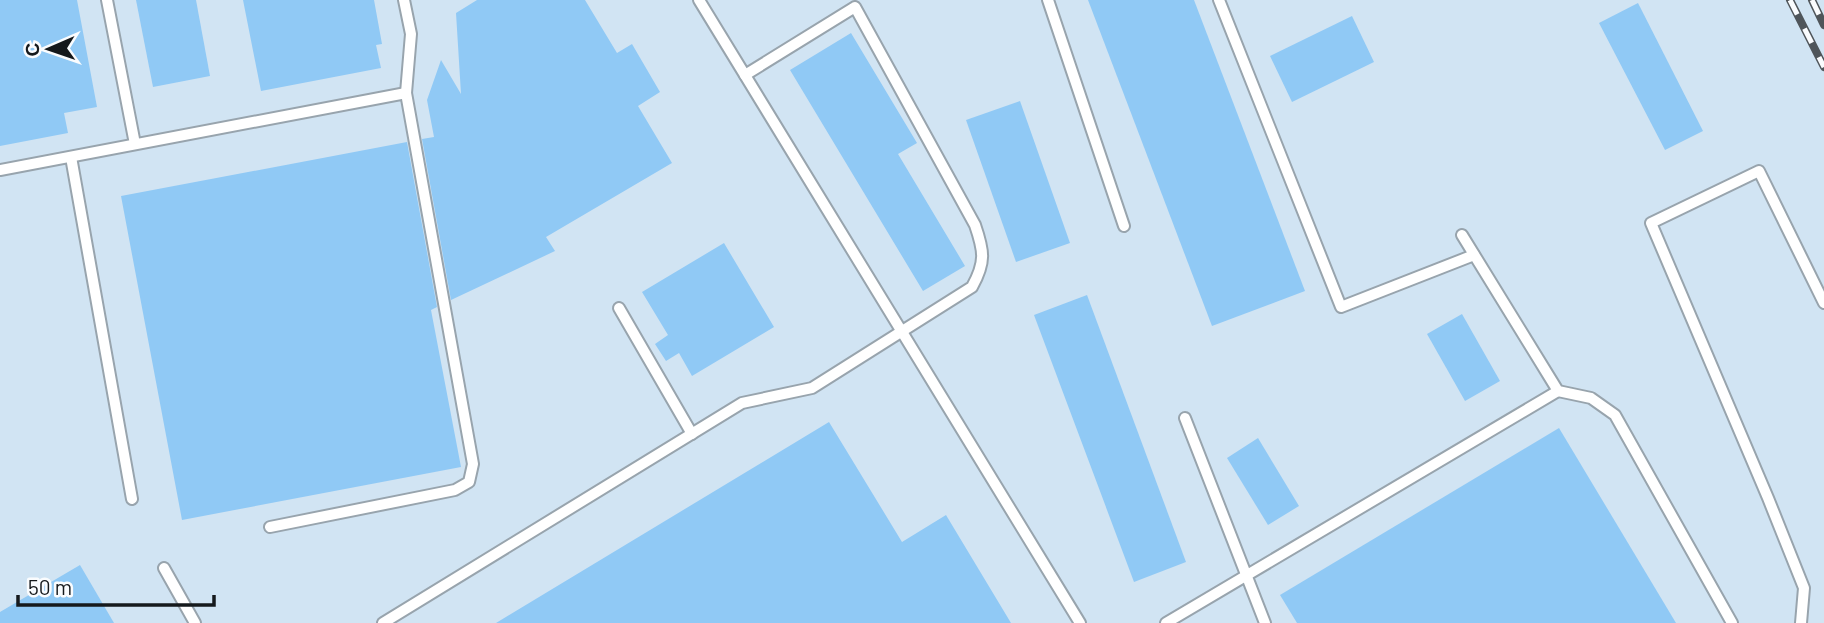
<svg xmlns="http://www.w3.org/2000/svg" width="1824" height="623" font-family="Barlow,sans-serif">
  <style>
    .built { fill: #d1e4f3 }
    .building { fill: #90c9f5 }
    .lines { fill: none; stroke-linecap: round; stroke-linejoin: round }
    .service-casing { stroke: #98a4ad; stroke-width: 14 }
    .service { stroke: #fff; stroke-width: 10 }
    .rail-casing { stroke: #4f555a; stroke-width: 8 }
    .rail { stroke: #fafcfe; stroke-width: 5; stroke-dasharray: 16; stroke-linecap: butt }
  </style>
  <rect width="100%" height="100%" fill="#e4f0fa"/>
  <rect class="built" x="0" y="0" width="1824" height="623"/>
  <g class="building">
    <polygon points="0,0 77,0 97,107 64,113 68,133 0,146"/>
    <polygon points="136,0 196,0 210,76 153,87"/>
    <polygon points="243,0 374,0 382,44 376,45 381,68 261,91"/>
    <polygon points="477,0 585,0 617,53 632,44 660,92 638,106 672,163 546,237 555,251 451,300 422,139 434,137 427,100 441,60 461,94 456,13"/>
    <polygon points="1088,0 1194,0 1305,291 1212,326"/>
    <polygon points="1638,3 1703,131 1665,150 1599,23"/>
    <polygon points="1352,16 1374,62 1292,102 1270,56"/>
    <polygon points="851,33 917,143 898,154 965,266 923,291 790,70"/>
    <polygon points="1020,101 1070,243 1016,262 966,120"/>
    <polygon points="407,142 437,307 431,310 461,467 182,520 121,196"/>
    <polygon points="724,243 774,327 692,376 679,353 666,361 655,344 668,335 642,292"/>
    <polygon points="1087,295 1186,562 1134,582 1034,315"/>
    <polygon points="1462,314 1500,381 1465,401 1427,334"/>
    <polygon points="829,422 902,542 946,515 1011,623 496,623"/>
    <polygon points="1559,428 1676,623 1297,623 1280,595"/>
    <polygon points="1258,438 1299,506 1268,525 1227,458"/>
    <polygon points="80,565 114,623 0,623 0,612"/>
  </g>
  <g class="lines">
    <defs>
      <g id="service">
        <polyline points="107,0 135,144"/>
        <polyline points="404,0 411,34 406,93"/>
        <polyline points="699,0 1080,623"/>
        <polyline points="1048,0 1124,226"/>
        <polyline points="1219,0 1341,307 1474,255"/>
        <polyline points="71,157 132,499"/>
        <polyline points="0,170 406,93 473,464 469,482 455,490 270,527"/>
        <polyline points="1462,235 1558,391 1591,398 1615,415 1732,623"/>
        <polyline points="619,308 692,434"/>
        <polyline points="1185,418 1265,623"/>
        <polyline points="164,568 195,623"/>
        <path d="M383 623 742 403 812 388 972 287C986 262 984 251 975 225L855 7 745 75"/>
        <polyline points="1166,623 1558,391"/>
        <polyline points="1801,623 1804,588 1768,498 1651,223 1759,171 1824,303"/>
      </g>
    </defs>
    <use href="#service" class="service-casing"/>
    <use href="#service" class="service"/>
    <defs>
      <g id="rail">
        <polyline points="1790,0 1824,67"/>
        <polyline points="1812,0 1824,25"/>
      </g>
    </defs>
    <use href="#rail" class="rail-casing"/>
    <use href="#rail" class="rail"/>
  </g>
  <g transform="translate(49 49) rotate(268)" stroke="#fafcfe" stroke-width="5" paint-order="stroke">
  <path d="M0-5L12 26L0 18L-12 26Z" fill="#15191c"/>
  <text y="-10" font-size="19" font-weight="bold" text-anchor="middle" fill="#15191c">С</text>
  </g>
  <path d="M18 595v10h196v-10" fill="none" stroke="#15191c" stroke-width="3.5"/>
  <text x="28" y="595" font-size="21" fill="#15191c" stroke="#fafcfe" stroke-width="5" paint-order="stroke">50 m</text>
</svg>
